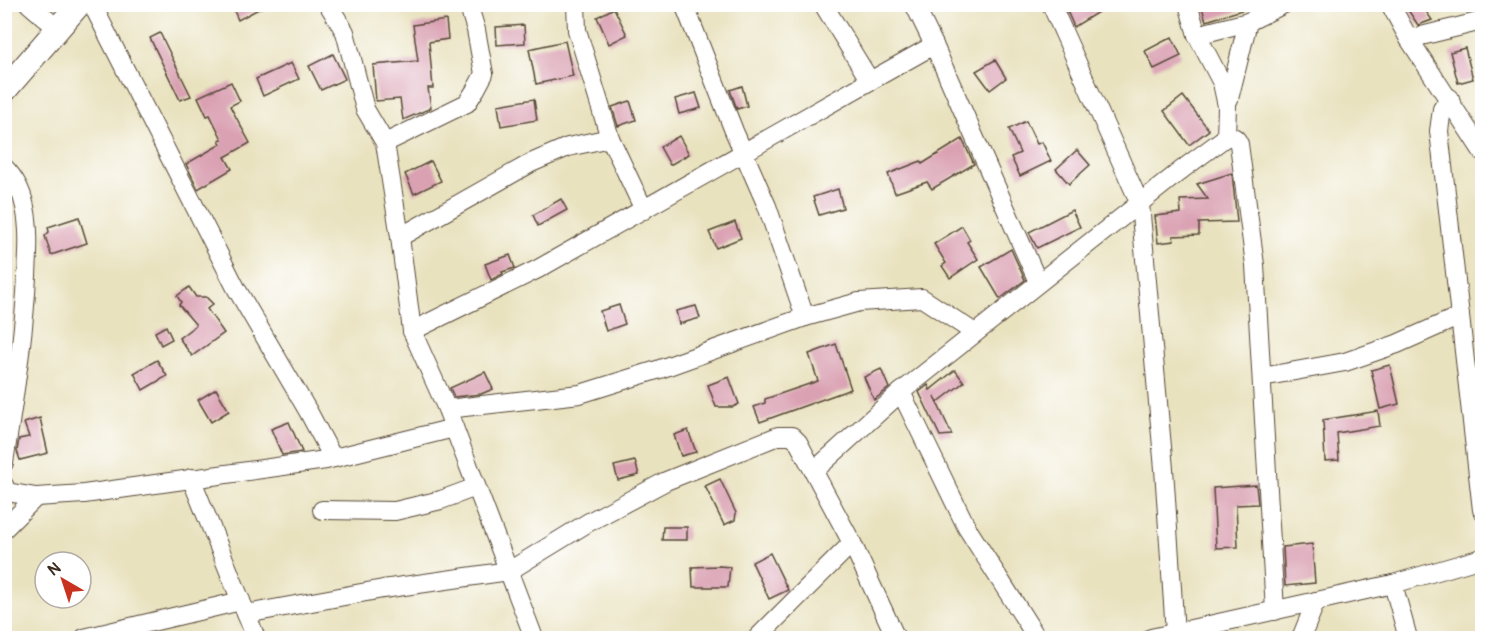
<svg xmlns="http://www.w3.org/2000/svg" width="1487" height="643" font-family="Pangolin,sans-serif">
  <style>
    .building { fill: #daa1b3 }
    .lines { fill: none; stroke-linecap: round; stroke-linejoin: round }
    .minor-casing { stroke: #554636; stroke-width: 20 }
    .secondary-casing { stroke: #554636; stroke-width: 26 }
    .minor { stroke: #fff; stroke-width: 18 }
    .secondary { stroke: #fff; stroke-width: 24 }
  </style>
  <rect width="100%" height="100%" fill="#fff"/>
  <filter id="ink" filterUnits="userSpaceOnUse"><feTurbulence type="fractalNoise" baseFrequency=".0167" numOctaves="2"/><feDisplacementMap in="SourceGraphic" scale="12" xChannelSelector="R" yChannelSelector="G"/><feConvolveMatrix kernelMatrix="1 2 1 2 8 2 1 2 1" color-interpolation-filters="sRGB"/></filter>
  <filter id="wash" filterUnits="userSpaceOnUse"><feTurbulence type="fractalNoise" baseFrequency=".008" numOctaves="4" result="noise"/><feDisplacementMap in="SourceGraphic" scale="24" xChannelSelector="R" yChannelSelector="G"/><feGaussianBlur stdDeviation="1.35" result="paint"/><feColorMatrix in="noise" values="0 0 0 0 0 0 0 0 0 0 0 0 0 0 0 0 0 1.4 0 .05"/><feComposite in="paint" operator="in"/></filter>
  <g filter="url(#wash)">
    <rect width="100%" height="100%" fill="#e9e2bf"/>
    <g id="blocks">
      <g class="building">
        <polygon points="231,4 268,4 238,20"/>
        <polygon points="1064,4 1111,4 1074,27"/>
        <polygon points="1201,4 1255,4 1255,6 1206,21"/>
        <polygon points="1404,4 1421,4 1432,20 1418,25"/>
        <polygon points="614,8 627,35 609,44 597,17"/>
        <polygon points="446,20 448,39 429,42 433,88 428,88 431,108 403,120 400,99 376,101 373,65 418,61 413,25"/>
        <polygon points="524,25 525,43 497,45 496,27"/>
        <polygon points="160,33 191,96 180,100 150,38"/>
        <polygon points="1172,37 1181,56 1154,69 1145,51"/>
        <polygon points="565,41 573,76 536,84 529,49"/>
        <polygon points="1465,48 1473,79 1458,83 1450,52"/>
        <polygon points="333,54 345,79 321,90 309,66"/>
        <polygon points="995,60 1006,78 990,90 976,71"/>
        <polygon points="291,63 299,79 263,96 256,79"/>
        <polygon points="231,82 240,101 230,106 250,143 225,157 232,169 198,189 186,164 221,144 219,140 222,139 210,115 207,116 198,97"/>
        <polygon points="742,86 747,106 737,109 730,90"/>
        <polygon points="696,93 701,108 679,114 675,99"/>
        <polygon points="1183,96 1209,130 1189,145 1164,111"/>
        <polygon points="534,99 537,120 501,126 498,105"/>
        <polygon points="630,101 636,120 618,126 612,107"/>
        <polygon points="1026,121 1037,144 1042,142 1051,161 1020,176 1011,157 1020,153 1009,129"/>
        <polygon points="679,136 689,154 670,165 660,147"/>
        <polygon points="962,139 974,164 932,189 927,182 895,193 888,174 921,161 922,164"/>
        <polygon points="1077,150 1090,165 1069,184 1056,169"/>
        <polygon points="431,161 441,181 414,194 405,174"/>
        <polygon points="1232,173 1237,222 1199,223 1199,235 1173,236 1174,241 1158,243 1155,216 1181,213 1180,200 1208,199 1197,184"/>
        <polygon points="838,189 843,208 819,215 813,197"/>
        <polygon points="561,199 567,210 538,226 533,215"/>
        <polygon points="1072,210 1080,227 1037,248 1029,232"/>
        <polygon points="79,217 87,243 51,255 45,236 49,232 48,227"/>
        <polygon points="735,222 741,238 716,248 709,232"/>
        <polygon points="962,226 970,240 967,242 978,259 950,278 942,266 946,263 934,244"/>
        <polygon points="1011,249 1025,280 1000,299 981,267"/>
        <polygon points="510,255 515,268 502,272 503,274 491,280 485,264"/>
        <polygon points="189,287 196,297 206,297 213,304 207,309 224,333 192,356 179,338 196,325 179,305 181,302 177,296"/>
        <polygon points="619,305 625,324 606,331 600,311"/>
        <polygon points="696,306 700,318 679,324 676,311"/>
        <polygon points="166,326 172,339 161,345 155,332"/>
        <polygon points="836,344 851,389 760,422 754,407 765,403 765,399 818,381 809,354"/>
        <polygon points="157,360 167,376 143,390 134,373"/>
        <polygon points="1390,365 1399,404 1380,409 1371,370"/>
        <polygon points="881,369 889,388 874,400 864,377"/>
        <polygon points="955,370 964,382 938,402 934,396 952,435 940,436 919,392 928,385 930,390"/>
        <polygon points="485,372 493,389 481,394 454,397 450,388"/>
        <polygon points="729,377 739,404 733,407 716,407 708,385"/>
        <polygon points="216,389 229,411 211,422 198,400"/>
        <polygon points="1378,411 1380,426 1337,433 1339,460 1325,461 1323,420"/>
        <polygon points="40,418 48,453 20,460 17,451 19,439 29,437 24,423"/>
        <polygon points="289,422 302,452 282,455 271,429"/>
        <polygon points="688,430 696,452 681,456 674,435"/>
        <polygon points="635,461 639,475 618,480 614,466"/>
        <polygon points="720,479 736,513 735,520 724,525 705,486"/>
        <polygon points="1256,485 1258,504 1236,505 1238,547 1216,548 1213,488"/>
        <polygon points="663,527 687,527 687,540 662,540"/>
        <polygon points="1312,544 1315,583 1285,586 1283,547"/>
        <polygon points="770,553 788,590 769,599 752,562"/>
        <polygon points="719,566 730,567 728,587 693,587 692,567"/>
      </g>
    </g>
  </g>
  <g filter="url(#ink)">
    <use href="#blocks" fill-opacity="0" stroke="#554636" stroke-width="1.5"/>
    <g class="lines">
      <defs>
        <g id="minor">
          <polyline points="29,4 58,29"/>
          <polyline points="92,4 236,288 308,411 333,458"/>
          <polyline points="328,4 345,32 365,109 385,143 400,237 412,331 447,409 534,638"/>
          <polyline points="576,4 577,30 610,138 644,210"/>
          <polyline points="684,4 734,131 767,206 805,317"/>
          <polyline points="823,4 870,81 934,45"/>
          <polyline points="914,4 934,45 1038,282"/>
          <polyline points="1051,4 1140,204 1164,469 1175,633"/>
          <polyline points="1188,4 1197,35 1222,83 1227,106 1226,137"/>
          <polyline points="1390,4 1409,39 1482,151"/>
          <polyline points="1197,35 1248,22 1284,4"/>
          <polyline points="1409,39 1482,21"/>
          <polyline points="1450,98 1442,109 1439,131 1482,510"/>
          <polyline points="1229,99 1248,22"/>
          <polyline points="385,143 467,103 476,89 484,74 476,30 468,4"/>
          <path d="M4 167C15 178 22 192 25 207 30 230 28 253 27 276 24 339 13 401 4 463"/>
          <polyline points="400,237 531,163 568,147 610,138"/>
          <polyline points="412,331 538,269 870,81"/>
          <polyline points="1262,377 1345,362 1397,344 1460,316"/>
          <polyline points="901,392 967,528 1037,638"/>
          <polyline points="447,409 580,394 660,369 805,317 859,302 922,298 975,333"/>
          <path d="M814 471 901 392 1184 168 1226 137C1233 136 1236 137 1239 144L1255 265 1275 611"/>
          <polyline points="191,478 256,638"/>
          <polyline points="4,485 7,492 36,497 84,494 326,460 454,428"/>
          <polyline points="322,510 395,511 441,500 476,487"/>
          <polyline points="4,529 36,497"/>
          <polyline points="1393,584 1408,638"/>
          <polyline points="246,614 383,589 509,571 589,522 666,481 778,436 792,436 798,442 852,543 896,638"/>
          <polyline points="84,638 241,601"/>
          <polyline points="757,638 852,543"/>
          <polyline points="1151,638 1393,584 1482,558"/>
          <polyline points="1301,638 1316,601"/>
        </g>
        <polyline id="secondary" points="4,91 79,4"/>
      </defs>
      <use href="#minor" class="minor-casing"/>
      <use href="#secondary" class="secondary-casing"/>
      <use href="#minor" class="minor"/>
      <use href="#secondary" class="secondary"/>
    </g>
  </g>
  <rect width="1487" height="643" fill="none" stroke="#fff" stroke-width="24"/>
  <g transform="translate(63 580) rotate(321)"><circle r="28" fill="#ffffff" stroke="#b1aaa5" stroke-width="1.5"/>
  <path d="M0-4.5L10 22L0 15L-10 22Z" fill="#c8321e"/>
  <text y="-9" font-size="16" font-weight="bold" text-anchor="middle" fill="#3b2a1e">N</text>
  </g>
</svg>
